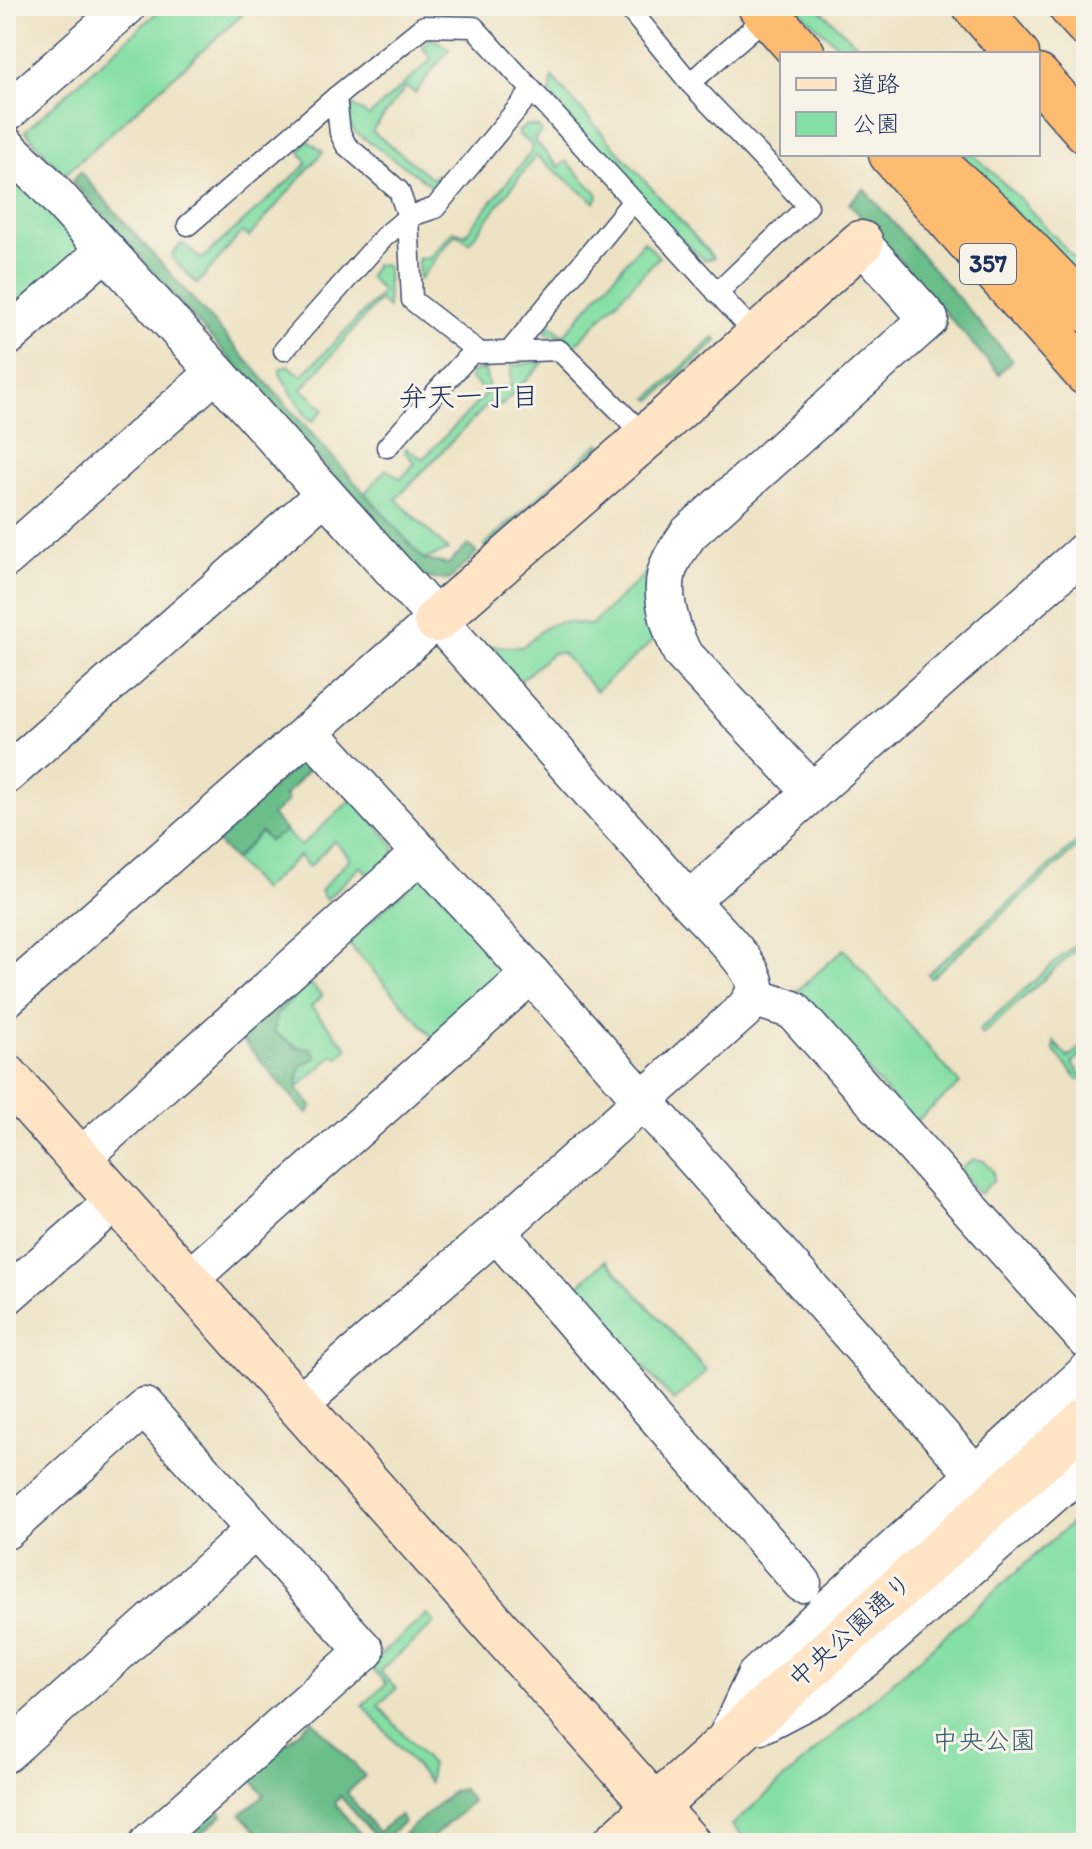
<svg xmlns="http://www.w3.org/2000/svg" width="1092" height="1849" font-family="Itim,'Klee One',sans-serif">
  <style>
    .green { fill: #84dfa5; stroke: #508782; stroke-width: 2 }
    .forest { fill: #6bbe8a; stroke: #437674; stroke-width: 2 }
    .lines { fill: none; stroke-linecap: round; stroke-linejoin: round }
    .lane-casing { stroke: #3a4a6d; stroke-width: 23 }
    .street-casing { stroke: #3a4a6d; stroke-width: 41 }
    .secondary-casing { stroke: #3a4a6d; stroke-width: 47 }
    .highway-casing { stroke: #3a4a6d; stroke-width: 47 }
    .lane { stroke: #fff; stroke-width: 20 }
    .street { stroke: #fff; stroke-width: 38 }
    .secondary { stroke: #ffe4c6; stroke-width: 44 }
    .highway { stroke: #febc71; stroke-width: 44 }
    .labels { text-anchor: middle; stroke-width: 6; stroke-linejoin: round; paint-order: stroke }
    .shield { fill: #f7f3e8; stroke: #5d6a87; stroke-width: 2 }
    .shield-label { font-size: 24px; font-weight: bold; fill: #1b2f5e }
    .street-label { font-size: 26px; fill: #1b2f5e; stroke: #f7f3e8 }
    .park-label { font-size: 26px; fill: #355b70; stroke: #f7f3e8 }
    .neighbourhood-label { font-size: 28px; fill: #1b2f5e; stroke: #f7f3e8 }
  </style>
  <rect width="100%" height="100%" fill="#f7f3e8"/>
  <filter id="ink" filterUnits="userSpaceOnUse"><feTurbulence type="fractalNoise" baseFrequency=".0125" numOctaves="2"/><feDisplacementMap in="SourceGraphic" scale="16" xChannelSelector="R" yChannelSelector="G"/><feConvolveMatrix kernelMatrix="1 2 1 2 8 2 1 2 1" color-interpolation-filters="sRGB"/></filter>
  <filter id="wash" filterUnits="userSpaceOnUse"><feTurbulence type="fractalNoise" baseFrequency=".006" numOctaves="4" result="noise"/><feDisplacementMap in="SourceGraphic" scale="32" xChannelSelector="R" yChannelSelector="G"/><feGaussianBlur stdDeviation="1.8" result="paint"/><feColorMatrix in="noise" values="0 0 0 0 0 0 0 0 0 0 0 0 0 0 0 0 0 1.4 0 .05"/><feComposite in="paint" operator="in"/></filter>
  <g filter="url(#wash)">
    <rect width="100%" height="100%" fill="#ede3c4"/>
    <g class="green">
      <polygon points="164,6 252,6 64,175 25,131"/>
      <polygon points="795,6 816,6 867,54 847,54"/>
      <polygon points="429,39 437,41 449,49 415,93 406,87 372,131 433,179 437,174 445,180 435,188 355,132 348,122 352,105 369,116 431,60 430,56 423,48"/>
      <polygon points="552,77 714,258 704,260 648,209 550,97"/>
      <polygon points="527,125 538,127 542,131 534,140 559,167 566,161 596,192 598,196 595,202 536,156 469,243 456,233 419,280 418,259 429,258 453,231 465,235 531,152 532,145 519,135 519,131"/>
      <polygon points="307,140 323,152 249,237 242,232 197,284 172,258 172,254 180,245 184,244 199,258 203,258 305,166 307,162 300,152"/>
      <polygon points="956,154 973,154 1020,199 1086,271 1086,284"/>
      <polygon points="6,165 86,253 6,326"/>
      <polygon points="644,241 659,257 577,343 573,346 566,339 547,334 546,330 550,324 563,336"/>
      <polygon points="375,265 386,265 387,269 388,308 379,300 302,389 324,409 313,421 307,418 280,374 280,369 288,365 302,376 381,294 381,290 369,277"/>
      <polygon points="714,338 717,341 652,400 649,398"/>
      <polygon points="539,362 543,363 501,406 493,399 396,499 448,550 424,560 365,493 386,469 401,479 415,463 405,452 406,448 423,459 484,396 485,391 470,378 474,371 485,370 489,390 511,386 511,366"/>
      <polygon points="599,443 602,445 485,548 484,545"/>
      <path d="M650 569 651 616 655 639 596 691 562 653H552L519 682 488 646 522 647C554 620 548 620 591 625Z"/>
      <polygon points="353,798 394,845 394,861 373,880 361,866 326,900 320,891 350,858 334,841 309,867 299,856 262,890 234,860 261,832 269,841 286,831 301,846"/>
      <polygon points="1086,834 1086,839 931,978 928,974"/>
      <polygon points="423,874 513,974 437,1042 347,942"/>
      <polygon points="1086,935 1086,941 982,1035 979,1030"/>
      <polygon points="844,949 960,1084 914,1123 797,991"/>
      <polygon points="308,981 322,996 311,1007 348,1048 339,1058 334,1055 297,1088 300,1066 316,1057 273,1032 276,1015"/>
      <polygon points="1054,1042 1068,1058 1086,1042 1086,1050 1072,1063 1084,1080 1078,1080 1054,1051"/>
      <polygon points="973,1159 984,1161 993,1171 993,1181 979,1194 960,1170"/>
      <polygon points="606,1260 707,1371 674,1401 574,1290"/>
      <polygon points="1086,1510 1086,1843 749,1843 732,1825"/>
      <polygon points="427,1614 435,1623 380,1671 396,1689 378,1705 431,1765 429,1782 363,1705 386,1684 369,1665"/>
    </g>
    <g class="forest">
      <polygon points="80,172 424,560 448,564 468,545 477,553 449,580 424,578 72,181"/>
      <polygon points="864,189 1012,360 999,374 849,203"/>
      <polygon points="309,758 314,763 285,796 288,801 272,815 286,831 269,841 261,832 234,860 215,840 303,760"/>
      <polygon points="328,956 331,961 276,1015 274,1032 298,1048 311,1049 316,1057 300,1067 297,1088 312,1106 307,1114 239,1036"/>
      <polygon points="312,1720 365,1776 347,1793 378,1832 400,1815 404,1822 382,1840 375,1836 340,1796 335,1804 368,1843 268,1843 241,1814 264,1795 249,1776"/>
      <polygon points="463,1789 472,1802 426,1843 394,1843 453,1791"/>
      <polygon points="217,1808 222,1815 191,1843 176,1843"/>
    </g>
  </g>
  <g filter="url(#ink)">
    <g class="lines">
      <defs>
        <g id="lane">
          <polyline points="627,6 690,83 808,206 717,293"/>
          <polyline points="690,83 768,15"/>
          <polyline points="188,225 336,97"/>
          <polyline points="284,350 384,237 408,217 435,208 532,91"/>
          <polyline points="509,352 633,201"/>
          <polyline points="646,437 559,350 480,353 412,300 408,217 399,191 346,145 340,133 336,97 424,26 474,27 757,336"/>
          <polyline points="387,447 475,349"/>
        </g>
        <g id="street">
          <polyline points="6,113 127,6"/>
          <path d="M6 146 44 182 216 372 689 901C705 919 754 964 755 986 756 995 749 1003 745 1009L496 1232 297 1405"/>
          <polyline points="6,338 106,250"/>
          <polyline points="6,558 216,372"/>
          <polyline points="309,731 531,974 974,1473"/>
          <polyline points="6,775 325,494"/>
          <path d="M812 792 682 653C670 627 657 588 671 561 675 552 683 543 688 534L929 319 861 243"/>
          <polyline points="689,901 1086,550"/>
          <polyline points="753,997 793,1010 1086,1339"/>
          <polyline points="6,998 436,620"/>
          <polyline points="78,1160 421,853"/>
          <polyline points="496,1232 802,1583"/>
          <polyline points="188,1280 531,974"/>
          <polyline points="6,1296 116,1200"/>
          <polyline points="6,1530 144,1407 365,1651 149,1843"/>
          <polyline points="761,1724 817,1695 865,1659 1086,1465"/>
          <polyline points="725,1742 756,1676 1086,1373"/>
          <polyline points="6,1753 255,1530"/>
        </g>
        <g id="secondary">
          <polyline points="436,620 646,437 861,243"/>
          <polyline points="6,1076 688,1843"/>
          <polyline points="615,1843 1086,1420"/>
        </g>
        <g id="highway">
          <polyline points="760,6 803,54"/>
          <polyline points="975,6 1017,54"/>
          <polyline points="1070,6 1086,24"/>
          <polyline points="1038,77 1086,131"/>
          <polyline points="891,154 1086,373"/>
          <polyline points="925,154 1001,222 1086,310"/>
        </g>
      </defs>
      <use href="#lane" class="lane-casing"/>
      <use href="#street" class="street-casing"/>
      <use href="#secondary" class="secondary-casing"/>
      <use href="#highway" class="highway-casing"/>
      <use href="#lane" class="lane"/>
      <use href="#street" class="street"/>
      <use href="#secondary" class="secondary"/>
      <use href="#highway" class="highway"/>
    </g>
  </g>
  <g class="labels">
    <rect class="shield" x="960" y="244" width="56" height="40" rx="6"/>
    <g class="shield-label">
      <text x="988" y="272">357</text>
    </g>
    <g class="street-label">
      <text transform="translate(850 1630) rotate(-42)" y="9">中央公園通り</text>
    </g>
    <g class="park-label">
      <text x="984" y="1749">中央公園</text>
    </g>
    <g class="neighbourhood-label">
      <text x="469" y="406">弁天一丁目</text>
    </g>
  </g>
  <rect width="1092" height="1849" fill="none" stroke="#f7f3e8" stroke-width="32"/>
  <rect x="780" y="52" width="260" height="104" fill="#f7f3e8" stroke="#9fa5b1" stroke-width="2"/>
  <rect x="796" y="78" width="40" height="12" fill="#ffe4c6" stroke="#9fa5b1" stroke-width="2"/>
  <text x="852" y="92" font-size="24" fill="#1b2f5e">道路</text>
  <rect x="796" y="112" width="40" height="24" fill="#84dfa5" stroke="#9fa5b1" stroke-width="2"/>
  <text x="852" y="132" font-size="24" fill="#1b2f5e">公園</text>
</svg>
